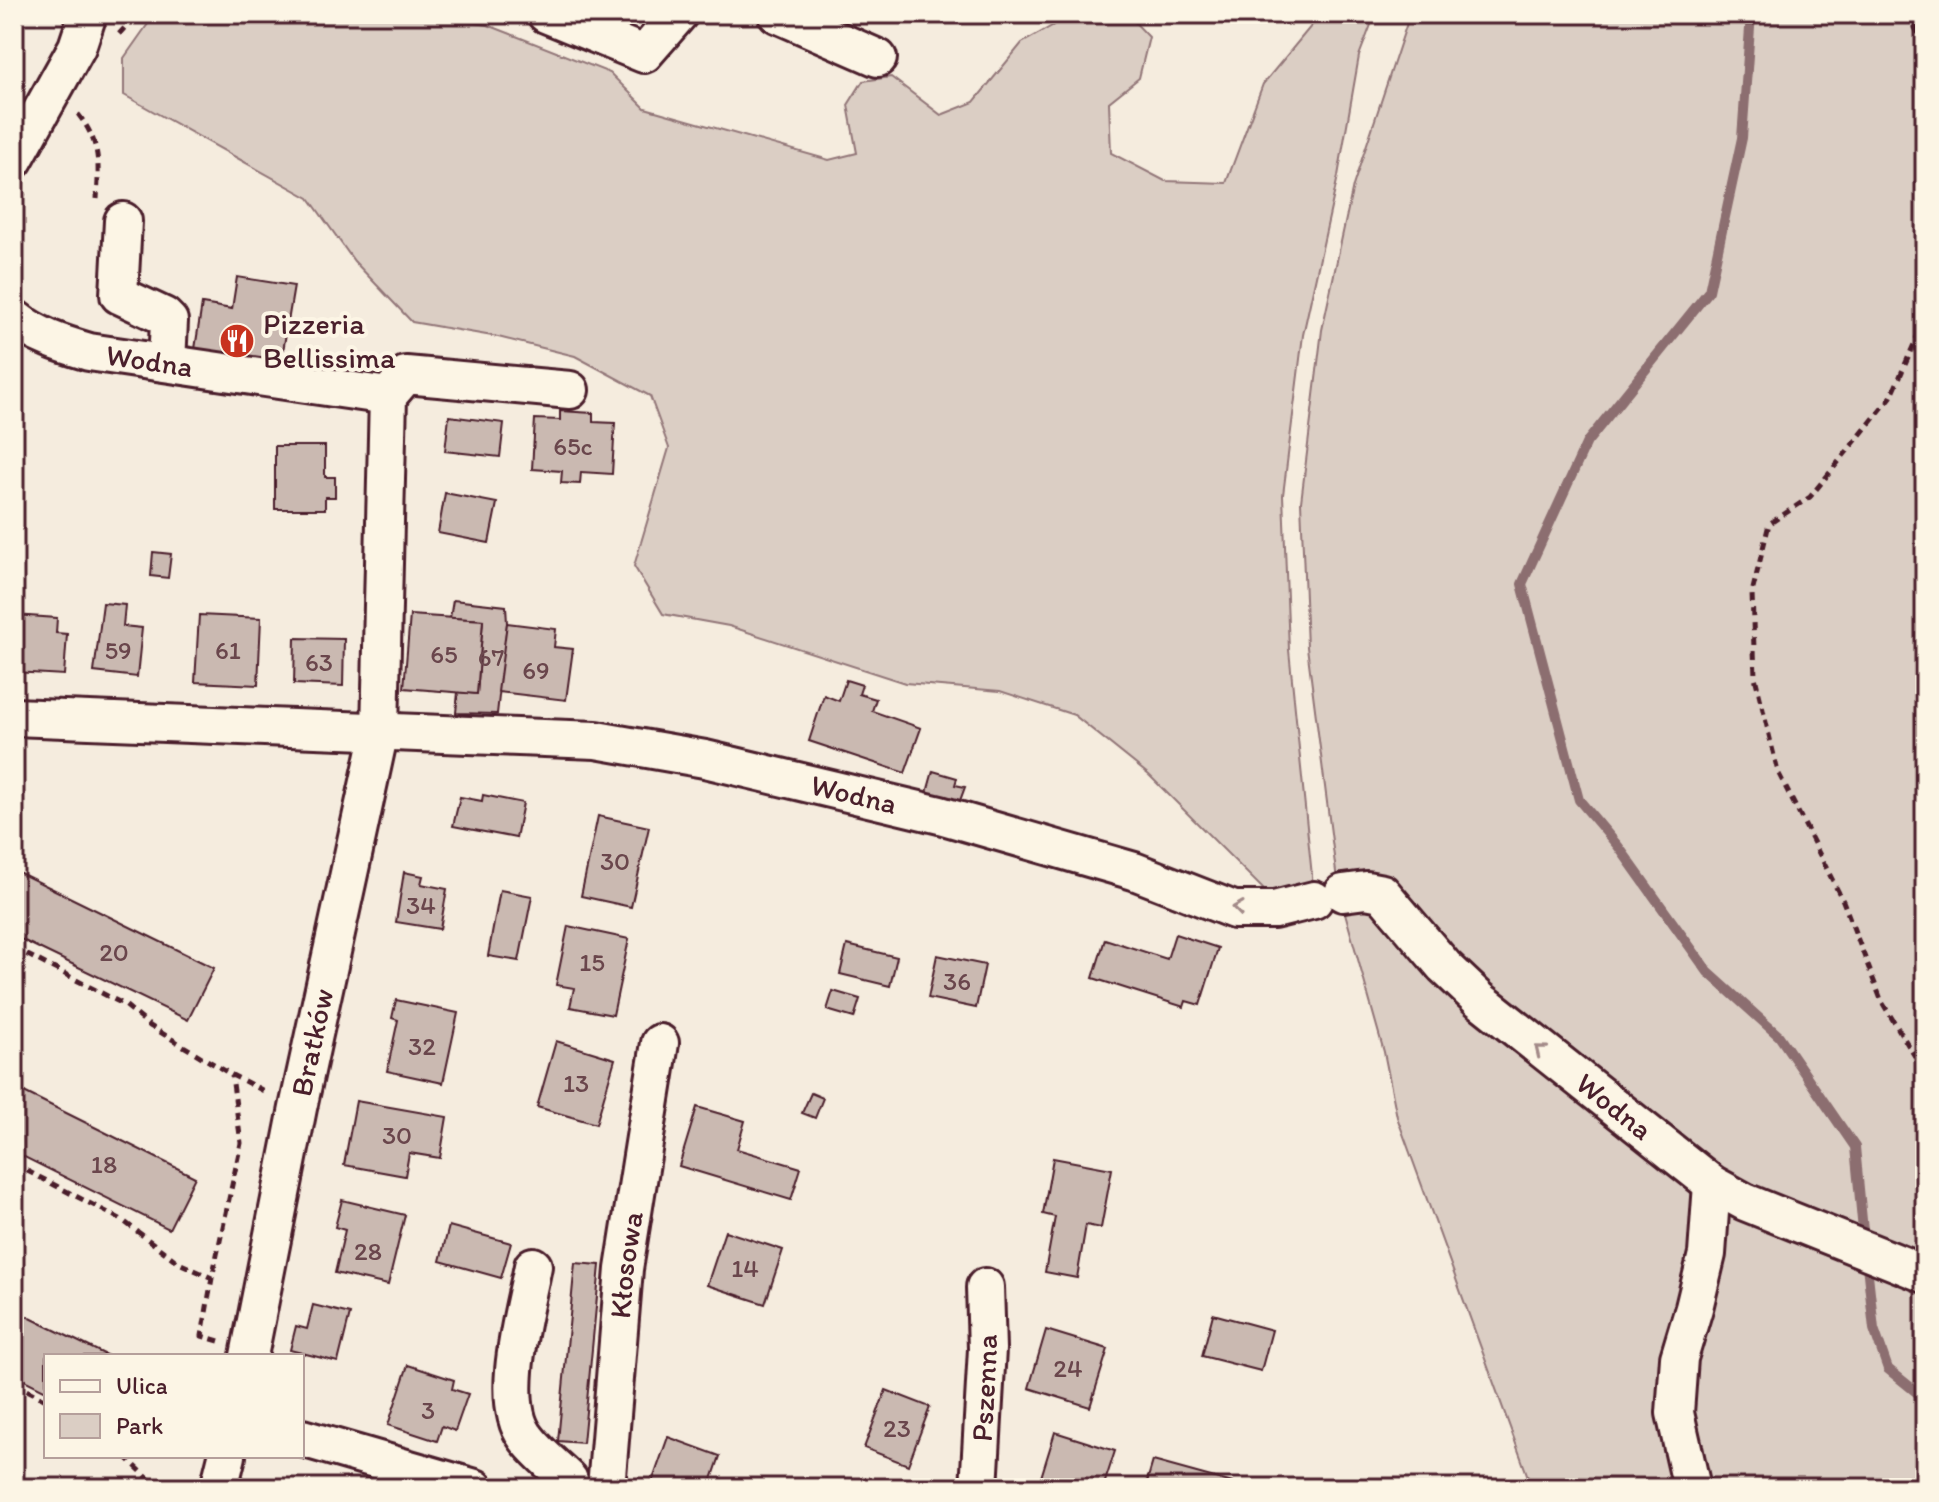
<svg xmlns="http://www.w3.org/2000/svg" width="1939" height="1502" font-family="Itim,sans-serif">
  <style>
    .green { fill: #dbcec4; stroke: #927678; stroke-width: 2 }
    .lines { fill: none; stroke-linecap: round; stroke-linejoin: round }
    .stream { stroke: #8c6e70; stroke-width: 10 }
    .building { fill: #cab9b1; stroke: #4a1f2b; stroke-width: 2 }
    .minor-casing { stroke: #4a1f2b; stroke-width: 42 }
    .path { stroke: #4a1f2b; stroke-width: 5; stroke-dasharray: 8 6; stroke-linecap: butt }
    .minor { stroke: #fcf5e5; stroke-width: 36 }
    .oneway { stroke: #a38a88 }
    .labels { text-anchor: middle; stroke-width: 8; stroke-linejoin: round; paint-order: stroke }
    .number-label { font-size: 26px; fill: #6a464c }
    .poi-label { font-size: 30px; fill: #4a1f2b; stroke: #fcf5e5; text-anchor: start }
    .street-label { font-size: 30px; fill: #4a1f2b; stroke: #fcf5e5 }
  </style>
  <rect width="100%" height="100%" fill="#f5ecde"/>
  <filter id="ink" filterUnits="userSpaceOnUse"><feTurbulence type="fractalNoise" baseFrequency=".0125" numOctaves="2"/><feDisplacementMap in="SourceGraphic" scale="16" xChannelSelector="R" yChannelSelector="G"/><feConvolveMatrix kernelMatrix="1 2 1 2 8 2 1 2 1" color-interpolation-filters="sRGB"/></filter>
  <g filter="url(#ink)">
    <g class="green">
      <polygon points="155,14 418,14 488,25 610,73 645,108 829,160 857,153 848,105 863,81 891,77 941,115 974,102 1022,43 1068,17 1127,14 1149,37 1139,78 1109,102 1111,153 1165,181 1226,183 1263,84 1321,14 1374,17 1359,56 1338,176 1303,335 1283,495 1289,650 1313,886 1270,896 1149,775 1074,715 1000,691 905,683 729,626 663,614 634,566 669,448 650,396 575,356 498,337 412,322 354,261 309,198 124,95 124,58"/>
      <polygon points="1410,14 1925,14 1925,1260 1716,1170 1337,880 1307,647 1301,502 1322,330 1353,186"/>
      <polygon points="1368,905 1674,1174 1925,1290 1925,1488 1532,1488 1397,1117 1384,1052 1345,913"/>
    </g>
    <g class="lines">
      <g class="stream">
        <polyline points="1751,14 1742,138 1709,291 1587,442 1522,584 1579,800 1618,846 1708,972 1779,1036 1855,1147 1864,1241"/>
        <polyline points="1866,1256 1874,1329 1888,1369 1925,1399"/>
      </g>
    </g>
    <g class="building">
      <polygon points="237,277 294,286 281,363 195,349 202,304 232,309"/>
      <polygon points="560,411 593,413 593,422 615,423 612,474 581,472 580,484 561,483 562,471 532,469 535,419 560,420"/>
      <polygon points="449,416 504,423 500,457 445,451"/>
      <polygon points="275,446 325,446 325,477 335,477 335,497 325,497 325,509 275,509"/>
      <polygon points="445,493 497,503 489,543 438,533"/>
      <polygon points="153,552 171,554 168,578 151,576"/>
      <polygon points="453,600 506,606 507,623 497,714 456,713 458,692 477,694 483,620 450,618"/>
      <polygon points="103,603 125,605 123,626 142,628 137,677 94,672"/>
      <polygon points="14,615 57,618 56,633 67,634 64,675 14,672"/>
      <polygon points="199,615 261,618 258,685 195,682"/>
      <polygon points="410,615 483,620 477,694 404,688"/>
      <polygon points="507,623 556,629 554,647 573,649 566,700 498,692"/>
      <polygon points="295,638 344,639 343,686 294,684"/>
      <polygon points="846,680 862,685 859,694 876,699 872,711 921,728 905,773 809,741 824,695 839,701"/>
      <polygon points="933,771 957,778 955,785 965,787 958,806 926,796"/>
      <polygon points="483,795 523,803 516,838 453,826 460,797 482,801"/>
      <polygon points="598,816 649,827 631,907 581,896"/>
      <polygon points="14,870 214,968 188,1020 14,936"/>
      <polygon points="404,872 423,876 421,884 447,889 440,929 396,922"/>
      <polygon points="500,890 532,896 519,961 488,956"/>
      <polygon points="568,926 629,939 613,1015 570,1007 574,988 556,985"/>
      <polygon points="1175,934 1218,948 1200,1005 1186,1001 1184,1007 1093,978 1105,939 1167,959"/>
      <polygon points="847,945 897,957 890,986 840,974"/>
      <polygon points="937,955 985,965 976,1008 928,998"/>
      <polygon points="833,991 860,999 854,1018 827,1010"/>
      <polygon points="396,1000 458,1013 443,1083 387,1071 398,1020 392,1018"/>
      <polygon points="556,1041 615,1059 596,1124 537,1107"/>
      <polygon points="14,1087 195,1177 169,1229 14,1152"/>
      <polygon points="811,1093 823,1098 815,1118 802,1113"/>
      <polygon points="356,1101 447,1117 440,1158 409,1153 405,1176 344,1165"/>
      <polygon points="697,1107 745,1121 737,1149 801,1168 791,1200 679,1166"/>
      <polygon points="1053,1158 1112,1169 1101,1228 1086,1225 1077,1278 1045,1272 1055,1217 1043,1214"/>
      <polygon points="342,1200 405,1215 388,1285 335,1273 345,1230 335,1227"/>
      <polygon points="449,1226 511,1243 501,1278 440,1261"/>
      <polygon points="725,1231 783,1250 765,1304 707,1285"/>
      <polygon points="575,1263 600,1265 583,1443 558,1441"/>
      <polygon points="313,1305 350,1314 338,1362 290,1350 296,1326 307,1329"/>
      <polygon points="14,1310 108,1356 46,1356 46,1391 14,1375"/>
      <polygon points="1213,1314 1272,1330 1261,1371 1202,1356"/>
      <polygon points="1046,1330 1108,1349 1090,1407 1029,1388"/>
      <polygon points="408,1365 454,1380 452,1389 468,1394 455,1431 442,1426 437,1441 388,1425"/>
      <polygon points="886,1390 930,1407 908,1465 864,1448"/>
      <polygon points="1055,1432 1115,1451 1103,1488 1038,1487"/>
      <polygon points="668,1437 720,1456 709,1488 650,1488"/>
      <polygon points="1153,1461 1233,1483 1232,1488 1145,1488"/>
    </g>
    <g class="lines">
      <defs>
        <g id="minor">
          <polyline points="546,14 644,54 679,14"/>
          <polyline points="777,14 878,58"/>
          <polyline points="14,160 77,47 88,14"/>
          <polyline points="123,221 119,295 164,316 169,321 167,363"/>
          <path id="s1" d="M14 318C36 336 62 344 89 352L388 396"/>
          <polyline points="388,396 406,375 570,390"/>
          <path id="s2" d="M14 717 596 740 705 759 940 815 1134 871 1234 910H1274L1314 900"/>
          <path id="s3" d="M1343 893 1366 890 1382 893 1444 966 1480 1000 1712 1184 1745 1202 1925 1274"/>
          <path d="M533 1266C525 1309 498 1399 525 1436 536 1452 555 1466 569 1480L571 1488"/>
          <path id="s4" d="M249 1356 298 1108 380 731 388 396"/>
          <polyline points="302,1438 475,1488"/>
          <polyline points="219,1488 227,1456"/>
          <path id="s5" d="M606 1488 624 1269 660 1043"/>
          <path id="s6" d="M979 1488 987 1349 985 1287"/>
          <polyline points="1692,1488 1675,1413 1679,1358 1694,1308 1707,1254 1712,1184"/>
        </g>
      </defs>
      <use href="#minor" class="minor-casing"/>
      <g class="path">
        <polyline points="1908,14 1925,47"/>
        <polyline points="119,34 137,14"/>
        <path d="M78 114C101 143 99 164 97 199"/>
        <polyline points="14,210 24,193"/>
        <polyline points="1925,319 1891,397 1810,497 1769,524 1752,593 1755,677 1778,772 1843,901 1882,1002 1925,1073"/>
        <polyline points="14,948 125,1005 150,1026 232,1075 268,1093"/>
        <polyline points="14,1164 122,1220 179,1263 212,1278"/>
        <polyline points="219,1341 202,1336 212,1278 241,1143 232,1076"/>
        <polyline points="14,1384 46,1400"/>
        <polyline points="125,1456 158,1488"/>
      </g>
      <use href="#minor" class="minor"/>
    </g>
    <defs><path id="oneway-chevron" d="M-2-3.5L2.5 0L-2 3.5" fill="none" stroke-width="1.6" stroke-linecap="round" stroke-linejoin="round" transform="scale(2)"/></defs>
    <g class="oneway">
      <use href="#oneway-chevron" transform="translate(1238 908) rotate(-172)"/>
      <use href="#oneway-chevron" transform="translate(1540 1050) rotate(-141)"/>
    </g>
  </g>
  <defs>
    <symbol id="restaurant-disc" viewBox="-11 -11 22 22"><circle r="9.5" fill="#c8321e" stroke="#fcf5e5"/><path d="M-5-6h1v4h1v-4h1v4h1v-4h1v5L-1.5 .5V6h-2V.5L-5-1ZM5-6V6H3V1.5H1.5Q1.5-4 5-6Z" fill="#fff"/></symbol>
  </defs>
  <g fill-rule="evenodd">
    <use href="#restaurant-disc" x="217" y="321" width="40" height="40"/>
  </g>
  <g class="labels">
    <g class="number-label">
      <text x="573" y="455">65c</text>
      <text x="118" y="659">59</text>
      <text x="228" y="659">61</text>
      <text x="444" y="663">65</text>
      <text x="491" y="666">67</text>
      <text x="319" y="671">63</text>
      <text x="536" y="679">69</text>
      <text x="615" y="870">30</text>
      <text x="421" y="914">34</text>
      <text x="114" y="961">20</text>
      <text x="592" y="971">15</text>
      <text x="957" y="990">36</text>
      <text x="422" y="1055">32</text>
      <text x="576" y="1092">13</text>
      <text x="397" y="1144">30</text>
      <text x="104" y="1173">18</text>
      <text x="368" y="1260">28</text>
      <text x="745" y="1277">14</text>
      <text x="1068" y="1377">24</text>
      <text x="428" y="1419">3</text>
      <text x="897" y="1437">23</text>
    </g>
    <g class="poi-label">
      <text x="263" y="334">Pizzeria<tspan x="263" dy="34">Bellissima</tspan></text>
    </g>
    <g class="street-label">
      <text dy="10" stroke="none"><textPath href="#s1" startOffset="144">Wodna</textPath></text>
      <text dy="10" stroke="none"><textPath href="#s2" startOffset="846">Wodna</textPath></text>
      <text dy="10" stroke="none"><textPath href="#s4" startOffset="320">Bratków</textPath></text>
      <text dy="10" stroke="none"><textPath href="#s3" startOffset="356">Wodna</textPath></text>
      <text dy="10" stroke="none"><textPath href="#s5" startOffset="224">Kłosowa</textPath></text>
      <text dy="10" stroke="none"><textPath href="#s6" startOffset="100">Pszenna</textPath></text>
    </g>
  </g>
  <rect width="1939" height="1502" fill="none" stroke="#fcf5e5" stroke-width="48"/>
  <rect x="24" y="24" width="1891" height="1454" fill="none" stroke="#4a1f2b" stroke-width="3" filter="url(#ink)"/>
  <rect x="44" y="1354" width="260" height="104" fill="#fcf5e5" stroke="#b59f9b" stroke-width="2"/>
  <rect x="60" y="1380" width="40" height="12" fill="#fcf5e5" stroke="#b59f9b" stroke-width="2"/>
  <text x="116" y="1394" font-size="24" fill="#4a1f2b">Ulica</text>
  <rect x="60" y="1414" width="40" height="24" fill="#dbcec4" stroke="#b59f9b" stroke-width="2"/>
  <text x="116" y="1434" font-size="24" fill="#4a1f2b">Park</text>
</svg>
